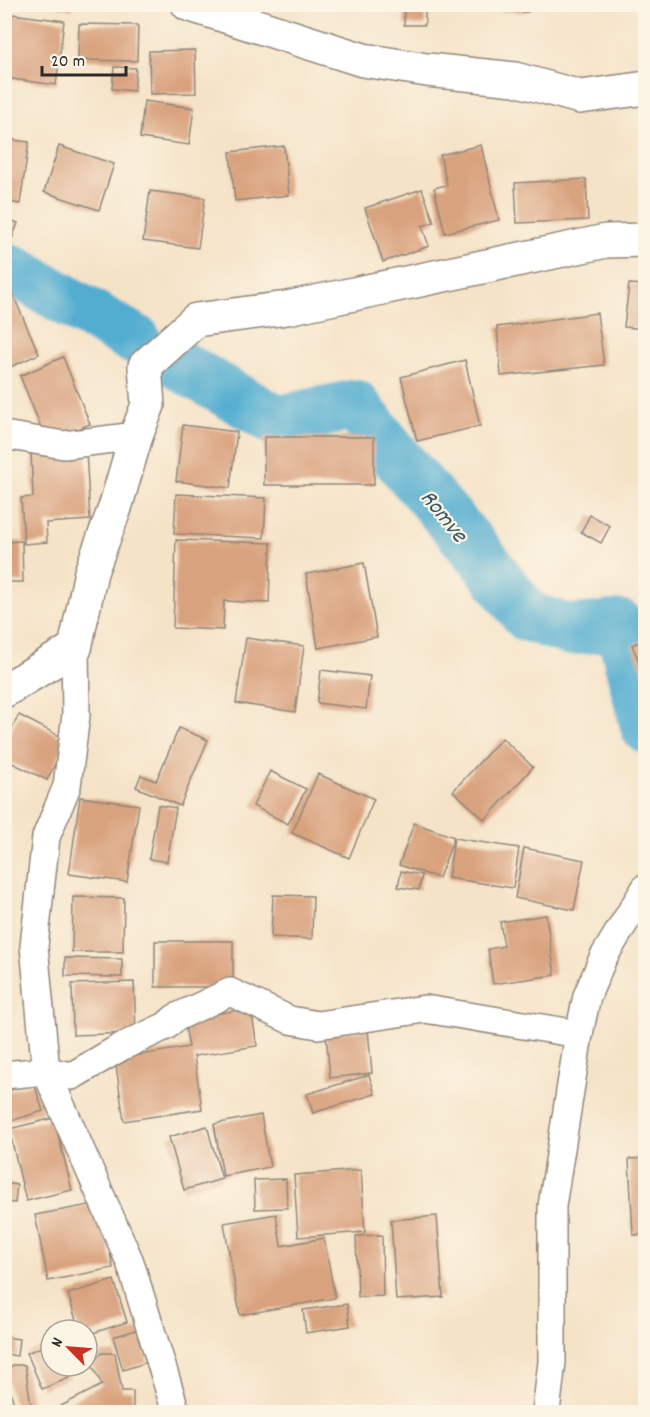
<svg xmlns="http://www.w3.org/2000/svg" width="650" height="1417" font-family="Dekko,sans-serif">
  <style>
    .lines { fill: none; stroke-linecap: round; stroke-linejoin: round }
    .river { stroke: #53add0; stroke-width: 51 }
    .building { fill: #d9a27e }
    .street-casing { stroke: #90877a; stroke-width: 30 }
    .secondary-casing { stroke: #90877a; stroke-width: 36 }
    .street { stroke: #fff; stroke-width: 27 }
    .secondary { stroke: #fff; stroke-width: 33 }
    .labels { text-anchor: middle; stroke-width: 4.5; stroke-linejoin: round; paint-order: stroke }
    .water-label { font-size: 24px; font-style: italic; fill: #395865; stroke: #fcf5e5 }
  </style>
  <rect width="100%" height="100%" fill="#fcf5e5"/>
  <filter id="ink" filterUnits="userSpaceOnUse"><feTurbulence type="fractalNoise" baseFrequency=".0167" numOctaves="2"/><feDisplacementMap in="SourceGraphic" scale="12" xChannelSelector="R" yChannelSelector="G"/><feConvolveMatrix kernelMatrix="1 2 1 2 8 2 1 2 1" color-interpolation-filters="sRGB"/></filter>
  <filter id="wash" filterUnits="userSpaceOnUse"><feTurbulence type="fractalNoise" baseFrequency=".008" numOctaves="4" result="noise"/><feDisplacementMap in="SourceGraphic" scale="24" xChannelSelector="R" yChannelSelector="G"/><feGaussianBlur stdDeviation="1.35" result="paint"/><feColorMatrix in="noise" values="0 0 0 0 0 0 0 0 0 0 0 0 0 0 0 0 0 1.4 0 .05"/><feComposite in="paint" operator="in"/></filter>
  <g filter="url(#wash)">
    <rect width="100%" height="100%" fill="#f5e3c8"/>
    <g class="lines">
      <g class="river">
        <polyline points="4,267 18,273 136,340"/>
        <polyline points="181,366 277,421 355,405 401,463 477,551 527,616 569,630 620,625 646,728"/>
      </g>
    </g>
    <g id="blocks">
      <g class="building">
        <polygon points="51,4 73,4 72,10"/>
        <rect x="404" y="4" width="21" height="21"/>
        <polygon points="453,5 528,5 528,12 453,9"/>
        <polygon points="12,14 64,21 56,85 5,78"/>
        <polygon points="79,24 138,25 137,61 78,60"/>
        <polygon points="195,50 196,93 150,94 149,51"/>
        <polygon points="114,67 136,68 134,91 112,89"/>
        <polygon points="144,101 194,108 189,145 140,138"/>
        <polygon points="4,139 29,142 20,204 4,201"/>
        <polygon points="481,145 499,220 445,233 434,188 447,185 440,155"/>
        <polygon points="59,146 114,164 99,210 44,192"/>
        <polygon points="284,146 289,195 235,201 230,152"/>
        <polygon points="586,179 588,220 517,223 515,183"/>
        <polygon points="422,189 434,222 422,226 429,246 383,262 365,208"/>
        <polygon points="150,191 205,198 198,248 143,241"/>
        <polygon points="4,218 18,223 12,239 4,236"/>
        <polygon points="629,284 646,285 646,329 624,327"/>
        <polygon points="10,288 39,354 4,370 4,291"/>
        <polygon points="597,313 604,365 501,376 497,327"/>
        <polygon points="63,357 90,424 47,442 20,376"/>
        <polygon points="465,360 480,426 417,441 401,377"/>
        <polygon points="183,425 237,432 230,488 176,481"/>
        <rect x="264" y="437" width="110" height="48"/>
        <polygon points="86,450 90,520 46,523 47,542 24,544 21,498 33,497 31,453"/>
        <polygon points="176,494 266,498 264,538 174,534"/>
        <polygon points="590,515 610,526 601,543 581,532"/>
        <polygon points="176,540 271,543 269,603 224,601 223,630 173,628"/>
        <polygon points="22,541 23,582 4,582 4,542"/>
        <polygon points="364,563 377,637 318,648 306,574"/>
        <polygon points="246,638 304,646 295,712 236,703"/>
        <polygon points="646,639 646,676 645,676 632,645"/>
        <polygon points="321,670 370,676 366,709 317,703"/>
        <polygon points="19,715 67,740 47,780 4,759 4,743"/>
        <polygon points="179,728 208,740 180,806 136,787 141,775 156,781"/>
        <polygon points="502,738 533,767 485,820 453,791"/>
        <polygon points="270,771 306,789 288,824 253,806"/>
        <polygon points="318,774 374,799 349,858 292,833"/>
        <polygon points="80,797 139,805 127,882 69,874"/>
        <polygon points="158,805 176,808 167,862 149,859"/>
        <polygon points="414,823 454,837 439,878 399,865"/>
        <polygon points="454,838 519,848 513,888 448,878"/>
        <polygon points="524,848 584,860 574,910 515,898"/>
        <polygon points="401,871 422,875 419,890 398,887"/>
        <polygon points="273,895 313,896 312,939 271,937"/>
        <polygon points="73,897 124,898 123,952 72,952"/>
        <polygon points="546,915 555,975 493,984 488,949 504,946 500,922"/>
        <rect x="155" y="941" width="78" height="46"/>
        <polygon points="65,958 122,959 122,977 65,976"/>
        <polygon points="134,982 136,1033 73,1035 72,984"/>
        <polygon points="251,1008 257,1046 194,1056 202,1109 124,1121 115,1059 189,1047 184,1019"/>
        <polygon points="368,1030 372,1073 330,1078 326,1034"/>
        <polygon points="369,1075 375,1094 313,1113 307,1094"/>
        <polygon points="34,1083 43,1111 4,1123 4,1092"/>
        <polygon points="261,1115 270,1167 223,1176 214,1124"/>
        <polygon points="54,1118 72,1190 26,1201 9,1129"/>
        <polygon points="207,1126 222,1179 184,1190 169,1137"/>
        <polygon points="646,1158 646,1234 633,1235 629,1159"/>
        <polygon points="361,1170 365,1232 298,1237 294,1175"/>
        <polygon points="286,1179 287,1208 255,1209 254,1180"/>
        <polygon points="4,1183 17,1185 15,1203 4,1202"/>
        <polygon points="100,1203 113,1268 48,1281 35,1215"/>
        <polygon points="276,1214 281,1246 324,1238 335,1298 240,1315 224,1223"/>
        <polygon points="437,1216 443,1297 396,1300 391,1220"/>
        <polygon points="382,1235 383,1296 358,1297 356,1236"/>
        <polygon points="114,1280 127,1322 87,1335 87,1330 79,1330 68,1294"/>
        <polygon points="347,1304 350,1326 306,1333 303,1310"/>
        <polygon points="139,1329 148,1362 123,1370 113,1337"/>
        <polygon points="4,1337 19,1339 17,1356 4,1354"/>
        <polygon points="51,1343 51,1366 64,1366 69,1378 42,1389 27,1353"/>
        <polygon points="102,1353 115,1353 122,1391 133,1391 133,1412 62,1412 61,1406 102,1385 91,1363"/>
        <polygon points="13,1365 25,1365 32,1412 5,1412 15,1408 5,1372"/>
      </g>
    </g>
  </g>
  <g filter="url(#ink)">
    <use href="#blocks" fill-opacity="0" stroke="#90877a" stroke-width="1.5"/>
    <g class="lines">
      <defs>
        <g id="street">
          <polyline points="4,435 64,445 136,436"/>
          <polyline points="75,648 76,715 67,786 46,837 34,946 46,1071 130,1262 176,1412"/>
          <polyline points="4,1075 46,1071 72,1076 121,1047 166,1026 175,1018 230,992 290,1020 318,1025 425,1009 579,1034"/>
          <polyline points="546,1412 552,1362 552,1206 579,1034 587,996 603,958 646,887"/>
        </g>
        <g id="secondary">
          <polyline points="188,4 363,60 427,70 515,79 580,97 646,88"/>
          <polyline points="4,691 75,648 91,572 115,508 136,436 148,405 145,366 196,320 287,308 606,241 646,240"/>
        </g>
      </defs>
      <use href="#street" class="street-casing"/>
      <use href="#secondary" class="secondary-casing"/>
      <use href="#street" class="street"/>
      <use href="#secondary" class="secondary"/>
    </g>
  </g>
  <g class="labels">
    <g class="water-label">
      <text transform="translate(445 515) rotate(51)" y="8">Romve</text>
    </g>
  </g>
  <rect width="650" height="1417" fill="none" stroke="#fcf5e5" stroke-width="24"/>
  <g transform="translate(69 1348) rotate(295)"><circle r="28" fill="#fcf5e5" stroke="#a8a49b" stroke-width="1.5"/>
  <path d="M0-4.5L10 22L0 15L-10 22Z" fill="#c8321e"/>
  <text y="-9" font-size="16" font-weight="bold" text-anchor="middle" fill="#2b2b2b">N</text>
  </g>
  <path d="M42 66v9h84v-9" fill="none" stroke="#2b2b2b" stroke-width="3"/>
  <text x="51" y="66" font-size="18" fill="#2b2b2b" stroke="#fcf5e5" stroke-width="4.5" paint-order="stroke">20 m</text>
</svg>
